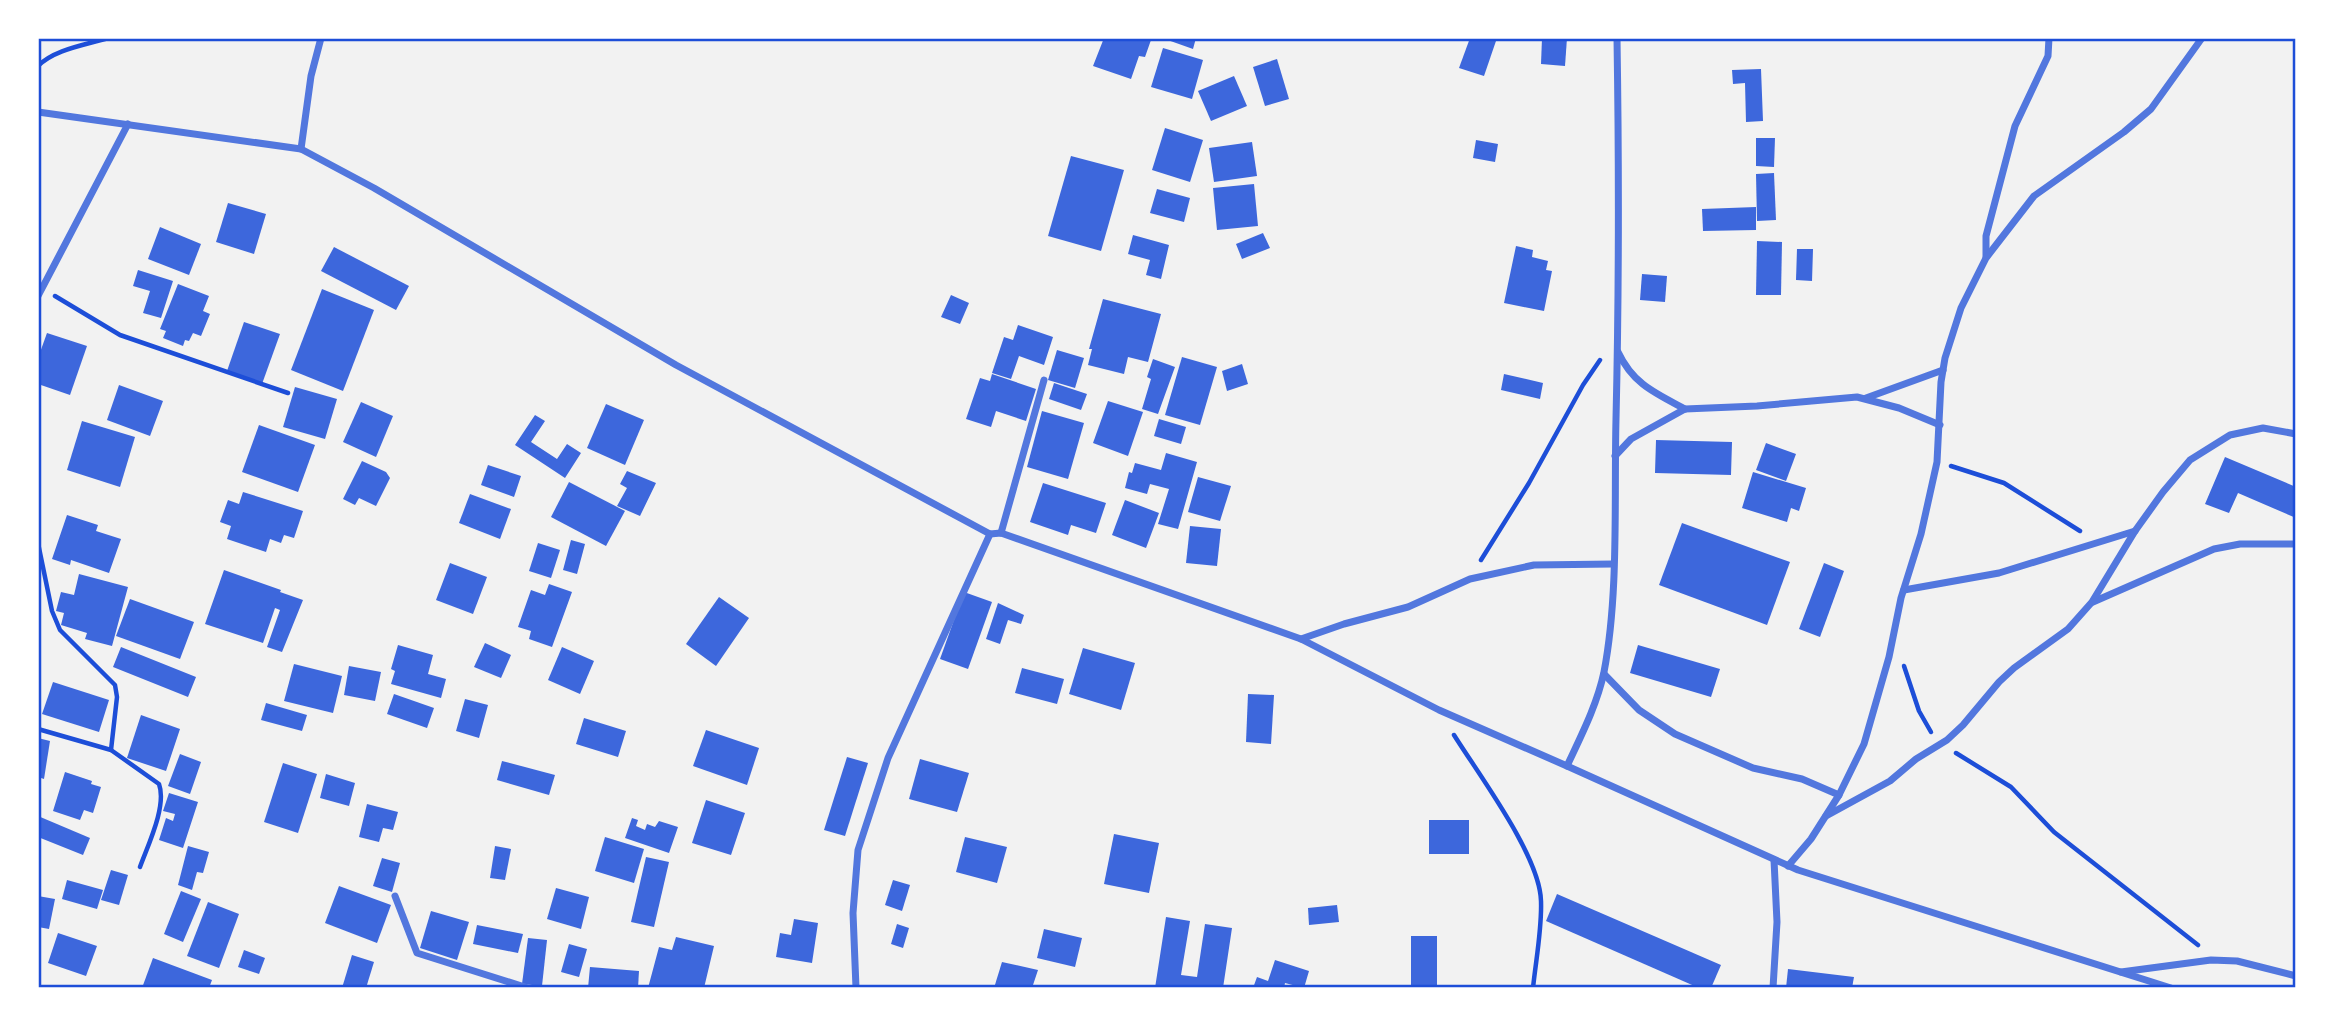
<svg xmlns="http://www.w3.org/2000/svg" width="2334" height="1026" font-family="'DejaVu Sans',sans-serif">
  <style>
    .building { fill: #3d67dc }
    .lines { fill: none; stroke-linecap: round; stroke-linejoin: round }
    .path { stroke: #1d4ed8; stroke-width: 4.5 }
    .minor { stroke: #5277de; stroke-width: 7 }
    .neatline { fill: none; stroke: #1d4ed8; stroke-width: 2.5 }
  </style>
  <rect width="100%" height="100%" fill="#f2f2f2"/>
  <g class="building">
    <polygon points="1104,38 1151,40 1145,57 1139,56 1131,79 1093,66"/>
    <polygon points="1162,38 1196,38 1193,49"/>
    <polygon points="1470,38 1497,38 1484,76 1459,68"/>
    <polygon points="1542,38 1567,38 1565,66 1541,64"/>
    <polygon points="1163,48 1203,60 1192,99 1151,87"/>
    <polygon points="1277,59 1289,99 1265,106 1253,67"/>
    <polygon points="1761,69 1763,121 1746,122 1745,83 1733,84 1732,70"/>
    <polygon points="1234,76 1247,106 1211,121 1198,91"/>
    <polygon points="1165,128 1203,140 1190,182 1152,170"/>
    <polygon points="1756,138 1775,138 1774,167 1756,166"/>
    <polygon points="1476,140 1498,144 1495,162 1473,158"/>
    <polygon points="1252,142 1257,176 1214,182 1209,148"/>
    <polygon points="1071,156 1124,170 1101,251 1048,236"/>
    <polygon points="1774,173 1776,220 1757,221 1756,174"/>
    <polygon points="1254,184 1258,226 1217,230 1213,188"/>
    <polygon points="1157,189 1190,198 1184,222 1150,213"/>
    <polygon points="228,203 266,214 254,254 216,242"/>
    <polygon points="1756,207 1756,230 1703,231 1702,209"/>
    <polygon points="160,227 201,244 189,275 148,259"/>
    <polygon points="1263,233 1270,248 1242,259 1236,244"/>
    <polygon points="1133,235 1169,245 1161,279 1146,275 1150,260 1128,254"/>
    <polygon points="1757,241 1782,242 1781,295 1756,295"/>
    <polygon points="1516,246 1533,250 1532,257 1548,261 1546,270 1552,271 1544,311 1504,303"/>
    <polygon points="334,247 409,286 396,310 321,271"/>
    <polygon points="1797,249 1813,249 1812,281 1796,280"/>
    <polygon points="138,270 173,281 161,318 143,313 150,291 133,286"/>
    <polygon points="1642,274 1667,276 1665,302 1640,300"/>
    <polygon points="178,284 209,296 203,311 210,314 201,336 193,333 189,341 185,340 183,346 163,338 166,331 160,329"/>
    <polygon points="322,289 374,310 343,391 291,370"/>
    <polygon points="951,295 969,303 960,324 941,317"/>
    <polygon points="1103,299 1161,314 1148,362 1128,357 1124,374 1088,365 1092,349 1089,349"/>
    <polygon points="244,322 280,334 262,384 227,371"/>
    <polygon points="1018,325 1053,337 1044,365 1019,356 1011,379 992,373 1004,337 1013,340"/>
    <polygon points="47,333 87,346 70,395 38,384 38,358"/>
    <polygon points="1057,350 1084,358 1075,388 1048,380"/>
    <polygon points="1182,357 1217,367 1200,425 1165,415"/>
    <polygon points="1153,359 1175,367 1158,414 1142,409 1151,379 1147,377"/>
    <polygon points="1242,364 1248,384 1227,391 1222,371"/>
    <polygon points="992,374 1036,389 1026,421 996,411 991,427 966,419 980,378 990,381"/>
    <polygon points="1504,374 1543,383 1540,399 1501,390"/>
    <polygon points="1054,383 1087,394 1081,410 1049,399"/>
    <polygon points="119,385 163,401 150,436 107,420"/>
    <polygon points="295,387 337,399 325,439 283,427"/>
    <polygon points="1108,401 1143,412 1128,456 1093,443"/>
    <polygon points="361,402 393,416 376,457 343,442"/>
    <polygon points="606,404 644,420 625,465 587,448"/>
    <polygon points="1042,411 1084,423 1068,479 1027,467"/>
    <polygon points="535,415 545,421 531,442 557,459 567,444 581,453 565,478 515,445"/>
    <polygon points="1159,419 1186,427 1181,444 1154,436"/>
    <polygon points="82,421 135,437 120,487 67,470"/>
    <polygon points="259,425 315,445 298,492 242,472"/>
    <polygon points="1656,440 1732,442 1731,475 1655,473"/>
    <polygon points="1766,443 1796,454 1786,481 1756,470"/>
    <polygon points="1166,453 1197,462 1178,529 1158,524 1169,489 1150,484 1147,494 1125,488 1129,472 1132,473 1135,463 1161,470"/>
    <polygon points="2225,457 2296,487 2296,518 2238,493 2229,513 2205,504"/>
    <polygon points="362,461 386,472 390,478 376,506 359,498 355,505 343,499"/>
    <polygon points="488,465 521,476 514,497 481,485"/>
    <polygon points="627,471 656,483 640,516 617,506 627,488 620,484"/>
    <polygon points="1753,472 1806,488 1799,511 1791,508 1787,522 1742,508"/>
    <polygon points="1198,477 1231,486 1220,521 1188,512"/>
    <polygon points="569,482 625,511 606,546 551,517"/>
    <polygon points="1043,483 1106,503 1096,533 1071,525 1068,535 1030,522"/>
    <polygon points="243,492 303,511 294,538 284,535 281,543 270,539 266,552 227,539 231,526 220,522 228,500 239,504"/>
    <polygon points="470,494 511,509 500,539 459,523"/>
    <polygon points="1125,500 1159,513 1146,548 1112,535"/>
    <polygon points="67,515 98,525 96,531 121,539 109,573 71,560 70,565 52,559"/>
    <polygon points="1682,523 1790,562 1767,625 1659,585"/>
    <polygon points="1190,526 1221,529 1217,566 1186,563"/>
    <polygon points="571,540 585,544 577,574 563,570"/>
    <polygon points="538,543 560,550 551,578 529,571"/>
    <polygon points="450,563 487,577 473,614 436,600"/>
    <polygon points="1824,563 1844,571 1820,637 1799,629"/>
    <polygon points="224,570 281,590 280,592 303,600 282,652 267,647 280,610 275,608 263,643 205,624"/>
    <polygon points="79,574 128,587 112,646 85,639 87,633 61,625 64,613 56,611 61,592 74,595"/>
    <polygon points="549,584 572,592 552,647 529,639 531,631 518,627 531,590 545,595"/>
    <polygon points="964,592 992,602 968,669 940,659"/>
    <polygon points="719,597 749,618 716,666 686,644"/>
    <polygon points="130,599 194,622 180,659 116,636"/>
    <polygon points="998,603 1024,615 1021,624 1008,620 1000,644 986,639"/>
    <polygon points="485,643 511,655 501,678 474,667"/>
    <polygon points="398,645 433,655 428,674 446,679 441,698 391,684 395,671 391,669"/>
    <polygon points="1638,645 1720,669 1711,697 1630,673"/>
    <polygon points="121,647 196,677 188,697 113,667"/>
    <polygon points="562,647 594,661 580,694 548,680"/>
    <polygon points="1083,648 1135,663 1121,710 1069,694"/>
    <polygon points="294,664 342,676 333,713 284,701"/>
    <polygon points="349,666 381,672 375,701 344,695"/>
    <polygon points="1022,668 1064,679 1057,704 1015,693"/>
    <polygon points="53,682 109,700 99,732 42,714"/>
    <polygon points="394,694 434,708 427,728 387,714"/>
    <polygon points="1248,694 1274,695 1271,744 1246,742"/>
    <polygon points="465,699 488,705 479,738 456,731"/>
    <polygon points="266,703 307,715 302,731 261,720"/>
    <polygon points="141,715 180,729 166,771 127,758"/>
    <polygon points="584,718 626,731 618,757 576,744"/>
    <polygon points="706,730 759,748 747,785 693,766"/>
    <polygon points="38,738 50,741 44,779 38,777"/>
    <polygon points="180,754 201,762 190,794 168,786"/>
    <polygon points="847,757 868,763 845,836 824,830"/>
    <polygon points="920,759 969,773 957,812 909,799"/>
    <polygon points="502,761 555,775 549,795 497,780"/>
    <polygon points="283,763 317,774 298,833 264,822"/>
    <polygon points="65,772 92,781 91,784 101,787 93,813 84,810 80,820 53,811"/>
    <polygon points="326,774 355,783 349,806 320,798"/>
    <polygon points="169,793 198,802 183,848 159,840 166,818 173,821 175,814 163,811"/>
    <polygon points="706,800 745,813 731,855 692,843"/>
    <polygon points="367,804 398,812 393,830 383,828 379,842 359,837"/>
    <polygon points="38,816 90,838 83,855 38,837"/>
    <polygon points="632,818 638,820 636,826 645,830 647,824 655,827 659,821 678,827 669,853 625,838"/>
    <rect x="1429" y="820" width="40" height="34"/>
    <polygon points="1114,834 1159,843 1149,893 1104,884"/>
    <polygon points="605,837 644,849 634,883 595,871"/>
    <polygon points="965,837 1007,847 997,883 956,872"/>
    <polygon points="188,846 209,852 203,873 197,872 192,890 178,885"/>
    <polygon points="495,846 511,849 505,880 490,878"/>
    <polygon points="646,857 669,862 654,927 631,922"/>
    <polygon points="382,858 400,863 392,892 373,886"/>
    <polygon points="111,870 128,875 119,905 101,900"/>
    <polygon points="67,880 103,890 97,909 62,899"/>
    <polygon points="893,880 910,885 902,911 885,905"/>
    <polygon points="339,886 391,905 377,943 325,923"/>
    <polygon points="556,888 589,897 581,929 547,919"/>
    <polygon points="181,891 201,899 183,942 164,934"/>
    <polygon points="1557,894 1721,965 1711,988 1699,988 1546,921"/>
    <polygon points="38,896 55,899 49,929 38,927"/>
    <polygon points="208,902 239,914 219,968 187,956"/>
    <polygon points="1337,905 1339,922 1309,925 1308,908"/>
    <polygon points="431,911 469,922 457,960 420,948"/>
    <polygon points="1166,917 1190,921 1181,975 1197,977 1205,924 1232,928 1223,988 1155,988"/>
    <polygon points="794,919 818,923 812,963 776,957 780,933 791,935"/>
    <polygon points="897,924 909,928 903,948 891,944"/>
    <polygon points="477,925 523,934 518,953 473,944"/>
    <polygon points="1044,929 1082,938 1075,967 1037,958"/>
    <polygon points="58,933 97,946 86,976 48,963"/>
    <rect x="1411" y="936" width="26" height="52"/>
    <polygon points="676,937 714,946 704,988 648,988 659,947 672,950"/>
    <polygon points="528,938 547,940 542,986 522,984"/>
    <polygon points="569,944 587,949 579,977 561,972"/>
    <polygon points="244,950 265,958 259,974 238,967"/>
    <polygon points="352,955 374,962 366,988 342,988"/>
    <polygon points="153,958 212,980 209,988 142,988"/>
    <polygon points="1275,960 1309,971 1304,988 1285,983 1284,988 1253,988 1257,977 1268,981"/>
    <polygon points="1002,962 1038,970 1032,988 994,988"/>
    <polygon points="590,967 639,971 638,988 588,988"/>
    <polygon points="1788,969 1854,977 1852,988 1786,988"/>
  </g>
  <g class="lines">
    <g class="path">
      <path d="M38 66C55 49 86 45 108 38"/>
      <polyline points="55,296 120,335 288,393"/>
      <polyline points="1951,466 2004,483 2080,531"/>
      <polyline points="38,543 52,611 60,630 115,685 117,697 111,750"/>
      <polyline points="1481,560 1529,483 1583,385 1600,360"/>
      <polyline points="1904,666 1919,711 1931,732"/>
      <path d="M38 729 111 750 159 784C167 806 148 845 140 867"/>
      <path d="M1454 735C1479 775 1540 856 1541 901 1542 929 1536 959 1533 988"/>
      <polyline points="1956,753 2011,787 2054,832 2198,945"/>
    </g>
    <g class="minor">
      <polyline points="38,112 301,149 374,188 676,365 990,534 1001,533 1301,639 1439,710 1567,766 1798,870 2171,988"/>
      <polyline points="301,149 311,76 321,38"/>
      <polyline points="1986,257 1986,236 2015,126 2048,56 2049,38"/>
      <polyline points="38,296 128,124"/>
      <path d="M1618 352C1633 384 1655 393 1685 409"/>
      <polyline points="1866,398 1943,370"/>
      <polyline points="1615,456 1631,439 1685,409 1757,406 1857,397 1899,408 1940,425"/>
      <polyline points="1001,533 1044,380"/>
      <polyline points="1904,590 1999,573 2135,531"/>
      <polyline points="2093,602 2214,549 2240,544 2296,544"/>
      <polyline points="1301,639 1344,624 1408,607 1470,579 1534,565 1613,564"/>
      <polyline points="1604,674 1639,710 1675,734 1753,768 1802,779 1839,795"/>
      <path d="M1567 766C1581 736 1597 705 1604 672 1619 594 1614 500 1616 419 1619 292 1619 165 1617 38"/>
      <polyline points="1826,816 1890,781 1916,759 1947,740 1963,725 1999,682 2014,668 2068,629 2092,602 2135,531 2163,492 2190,460 2230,435 2263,428 2296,434"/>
      <polyline points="1788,866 1811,839 1839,795 1864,744 1889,657 1901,598 1921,534 1937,462 1941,382 1945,358 1961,308 1986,258 2034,196 2124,132 2151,109 2202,38"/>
      <polyline points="395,896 417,953 528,988"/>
      <polyline points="2121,972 2211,960 2237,961 2296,976"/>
      <polyline points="856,988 853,913 858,850 888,758 990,534"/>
      <polyline points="1773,988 1777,922 1774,860"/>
    </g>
  </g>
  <rect width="2334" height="1026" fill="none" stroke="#ffffff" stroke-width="80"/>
  <rect x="40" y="40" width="2254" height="946" class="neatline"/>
</svg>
